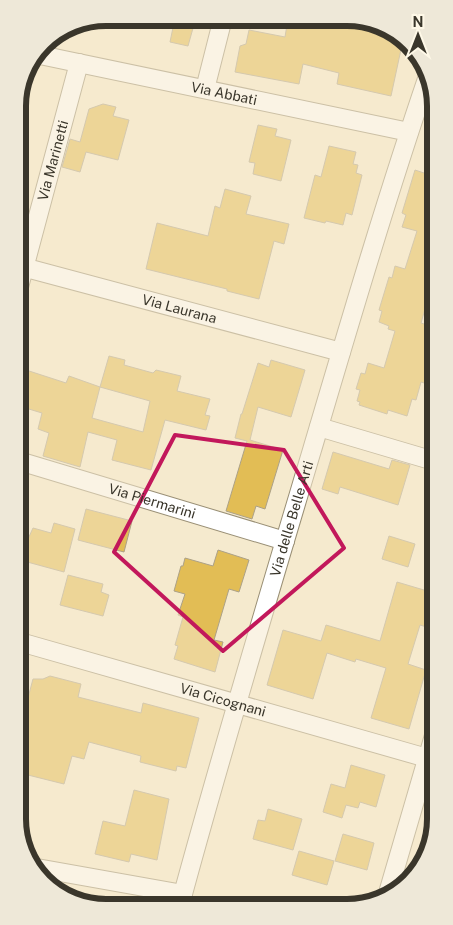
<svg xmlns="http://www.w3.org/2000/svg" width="453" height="925" font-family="'Public Sans',sans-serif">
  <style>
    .building { fill: #e2bd55; stroke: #aca187; fill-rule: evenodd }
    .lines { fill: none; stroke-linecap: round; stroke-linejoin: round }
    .street-casing { stroke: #998f75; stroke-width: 20 }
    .street { stroke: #fff; stroke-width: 18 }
    .marked { fill: none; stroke: #c2185b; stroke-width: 4; stroke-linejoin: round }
    .labels { text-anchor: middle; stroke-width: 4; stroke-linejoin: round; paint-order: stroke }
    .street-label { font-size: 14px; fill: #3a362b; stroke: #fef8e7 }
    .rim { fill: none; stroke: #3a362b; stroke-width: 6 }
  </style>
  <rect width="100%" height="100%" fill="#f5eace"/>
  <g class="building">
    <polygon points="175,18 187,18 195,21 188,46 170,42"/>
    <polygon points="288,19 354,19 371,23 403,40 391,96 337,84 339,73 303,64 299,84 235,72 240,46 246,44 249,30 285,37"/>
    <polygon points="103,104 116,107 113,116 129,120 118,160 86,152 80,172 62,167 70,139 80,142 89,109"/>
    <polygon points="258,125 277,129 275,136 291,140 281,181 253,174 255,163 249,162"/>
    <polygon points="329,146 356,152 353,164 358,165 356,173 362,175 352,215 346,213 343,225 326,221 325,223 304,218 315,175 321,177"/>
    <polygon points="415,170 433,176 433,281 421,323 433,327 434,386 421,382 416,400 412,399 407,416 388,410 387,414 359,405 360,402 357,401 360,390 356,389 361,373 365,374 368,363 384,368 395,331 388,329 389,326 379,322 382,311 379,310 389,277 392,278 395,266 405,269 417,231 402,227 406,215 402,213"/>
    <polygon points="225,189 251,196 246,214 289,224 284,244 274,241 259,299 227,291 227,289 146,269 157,223 208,236 215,206 220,208"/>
    <path d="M109 356 125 360 124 365 153 373 156 370 181 376 177 391 210 399 205 415 210 416 206 430 165 420 151 470 112 460 117 440 88 432 80 467 43 456 49 433 38 429 42 413 19 406V392L26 370 66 383 69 376 100 387ZM100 387 150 401 143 432 92 418Z"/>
    <polygon points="271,360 305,370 291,417 258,407 250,440 283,450 265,509 256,506 252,519 226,511 247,441 235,438 241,414 242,414 258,363 269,367"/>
    <polygon points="333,452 389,469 392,460 410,465 398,505 340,487 338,494 322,489"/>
    <polygon points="86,509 132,521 124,552 78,540"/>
    <polygon points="54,523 75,529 64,572 20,560 26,538 28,539 33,528 51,533"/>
    <polygon points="389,536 415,544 408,567 382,559"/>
    <polygon points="218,550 249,560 239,592 229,589 214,640 223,642 215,672 174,659 178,646 175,645 183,617 178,615 185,594 174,591 181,566 183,566 185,558 213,566"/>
    <polygon points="68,575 103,584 101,592 109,595 103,616 60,605"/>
    <polygon points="397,582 434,593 434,612 430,628 420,625 408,664 426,670 409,729 371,718 386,668 356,659 355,662 327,653 313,699 267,685 283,630 321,641 326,625 380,641"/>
    <polygon points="50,676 81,684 78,697 141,713 143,703 199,718 186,768 177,766 176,771 140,762 141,756 89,742 84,759 72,756 64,784 20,773 20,728 33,679 43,679"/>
    <polygon points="351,765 385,775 376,807 360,802 358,808 346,805 342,818 323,812 331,784 345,788"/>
    <polygon points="134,790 169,799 157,860 131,854 129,862 95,854 103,821 125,826"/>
    <polygon points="268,809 302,819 293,850 253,839 258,820 265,821"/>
    <polygon points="343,834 374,843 367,870 335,861"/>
    <polygon points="299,851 334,861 327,885 292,875"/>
  </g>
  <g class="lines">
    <defs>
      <g id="street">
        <path id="s1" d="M40 55 409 132"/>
        <polyline points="205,89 223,18"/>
        <path id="s2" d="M19 266 341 352"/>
        <path id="s3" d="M19 287 79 63"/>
        <polyline points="319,427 434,461"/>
        <path id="s4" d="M19 461 285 541"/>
        <path id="s5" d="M20 642 427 758"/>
        <polyline points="37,868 183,894"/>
        <polyline points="388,893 435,732"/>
        <path id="s6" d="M180 905C221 753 267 601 312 450 349 325 386 199 428 76"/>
      </g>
    </defs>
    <use href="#street" class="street-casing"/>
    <use href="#street" class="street"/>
  </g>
  <path d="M0 0H453V925H0ZM175 435 284 450 344 548 223 651 114 552Z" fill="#f5eace" fill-opacity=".55" fill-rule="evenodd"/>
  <path class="marked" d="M175 435 284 450 344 548 223 651 114 552Z"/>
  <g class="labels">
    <g class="street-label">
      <text dy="5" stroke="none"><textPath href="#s1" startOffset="188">Via Abbati</textPath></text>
      <text dy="5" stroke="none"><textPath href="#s3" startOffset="131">Via Marinetti</textPath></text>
      <text dy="5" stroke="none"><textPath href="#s2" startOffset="166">Via Laurana</textPath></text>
      <text dy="5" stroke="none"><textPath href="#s4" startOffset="139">Via Piermarini</textPath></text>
      <text dy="5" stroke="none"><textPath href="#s6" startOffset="402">Via delle Belle Arti</textPath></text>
      <text dy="5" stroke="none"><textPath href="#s5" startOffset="211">Via Cicognani</textPath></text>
    </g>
  </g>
  <path d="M0 0H453V925H0ZM106 26H347A80 80 0 0 1 427 106V819A80 80 0 0 1 347 899H106A80 80 0 0 1 26 819V106A80 80 0 0 1 106 26Z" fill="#eee8d8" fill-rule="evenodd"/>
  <path class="rim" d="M106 26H347A80 80 0 0 1 427 106V819A80 80 0 0 1 347 899H106A80 80 0 0 1 26 819V106A80 80 0 0 1 106 26Z"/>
  <g transform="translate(418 35)" stroke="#fef8e7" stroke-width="4" paint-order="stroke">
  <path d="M0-4L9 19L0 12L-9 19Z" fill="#3a362b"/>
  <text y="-8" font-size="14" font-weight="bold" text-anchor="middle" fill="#3a362b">N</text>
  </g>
</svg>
